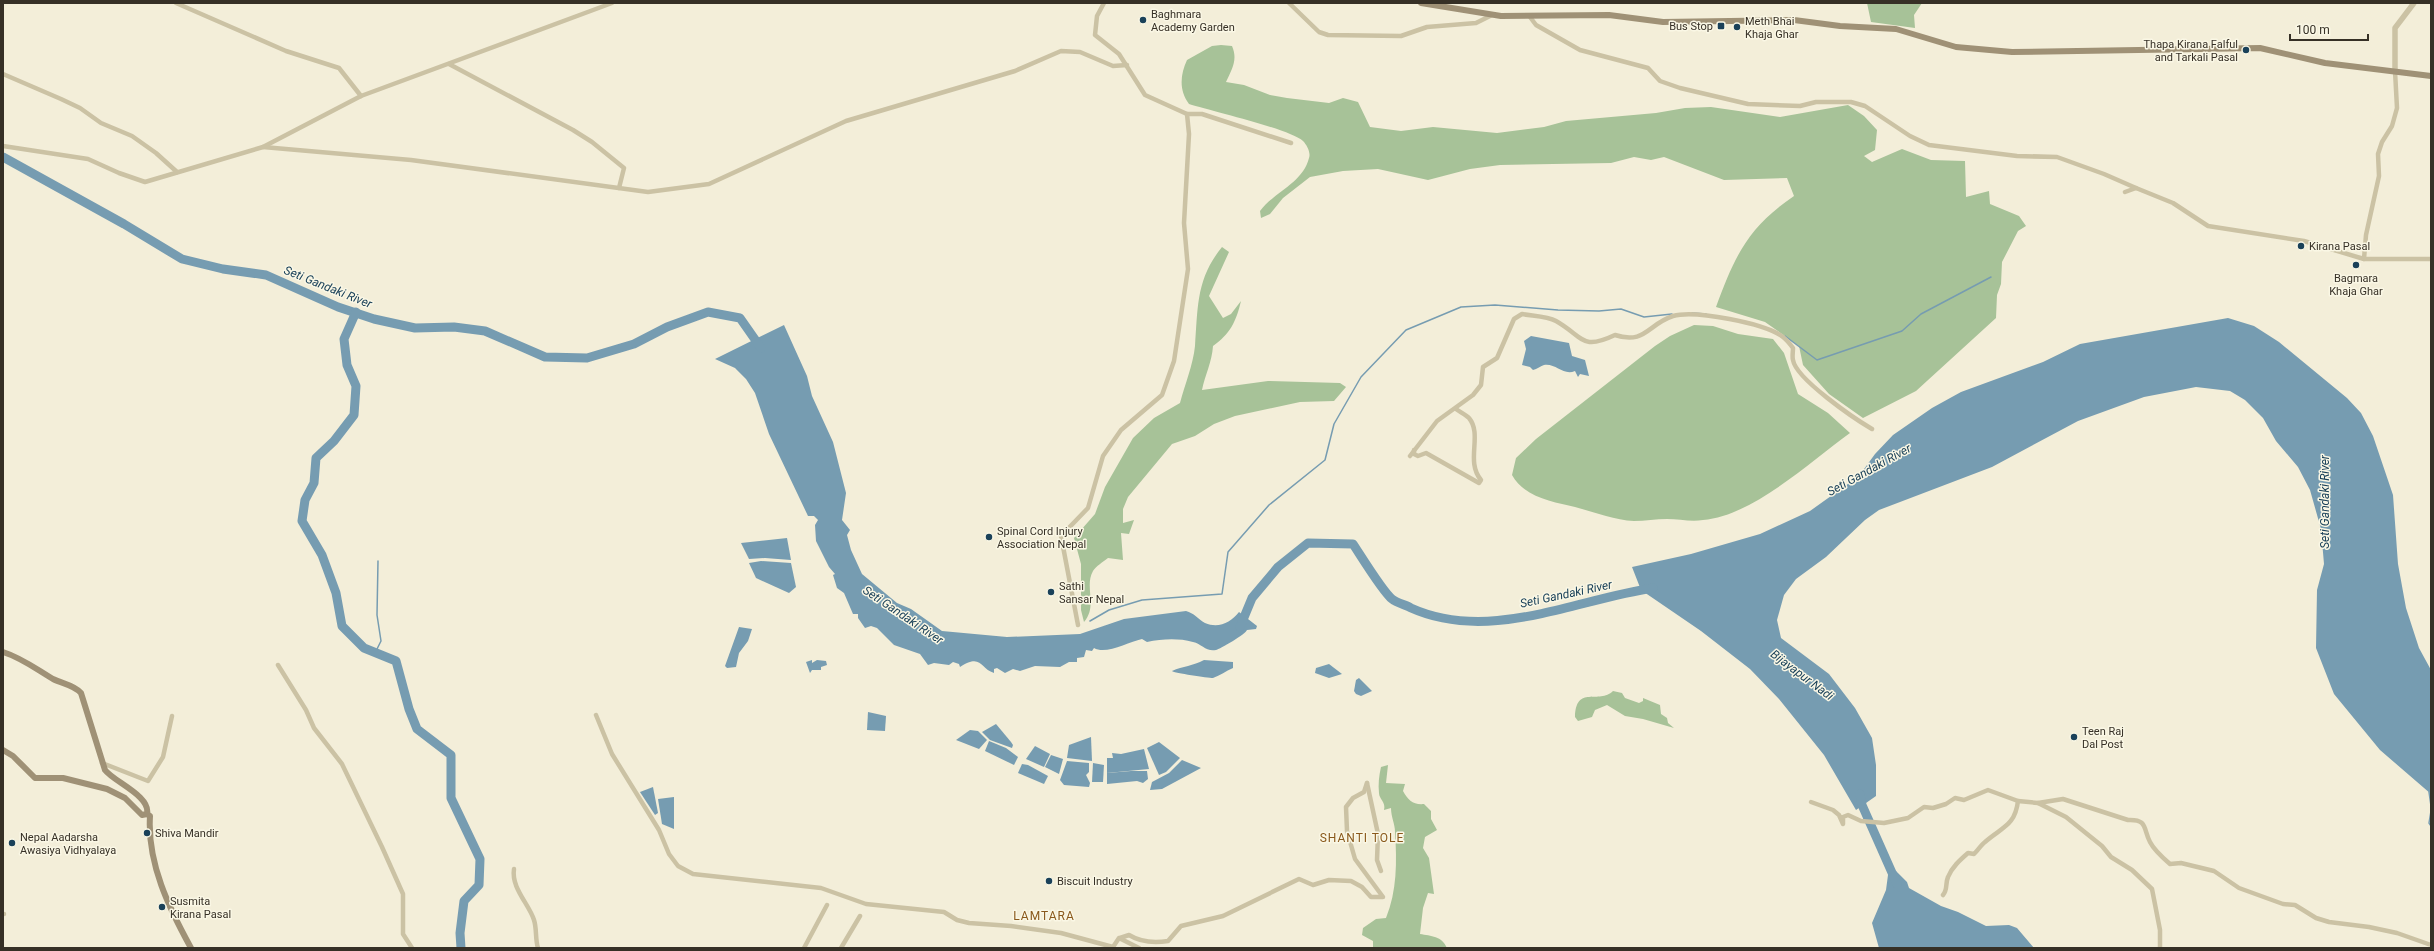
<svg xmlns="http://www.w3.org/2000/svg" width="2434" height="951" font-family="Roboto,sans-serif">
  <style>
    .green { fill: #a7c298 }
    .water { fill: #769cb1 }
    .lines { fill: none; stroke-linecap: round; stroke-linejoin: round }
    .stream { stroke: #769cb1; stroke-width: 1.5 }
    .river { stroke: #769cb1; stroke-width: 9 }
    .minor { stroke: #cbc2a4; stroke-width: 4.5 }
    .tertiary { stroke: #cbc2a4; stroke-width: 5.5 }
    .secondary { stroke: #9f9176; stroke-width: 6 }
    .poi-dot { fill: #1a4159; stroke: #faf7e5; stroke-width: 1.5 }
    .labels { text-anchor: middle; stroke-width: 3; stroke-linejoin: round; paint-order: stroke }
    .poi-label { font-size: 11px; fill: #363026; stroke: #faf7e5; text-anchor: start }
    .water-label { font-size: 12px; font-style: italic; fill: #1a4159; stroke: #faf7e5 }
    .neighbourhood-label { font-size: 12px; letter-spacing: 1px; fill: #89581b; stroke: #faf7e5 }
  </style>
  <rect width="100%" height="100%" fill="#f3eed9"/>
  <g class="green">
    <polygon points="1867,3 1922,3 1914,15 1915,28 1871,22"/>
    <path d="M1221 45 1232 46C1238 60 1232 69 1226 82L1244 85 1270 95 1287 98 1329 103 1343 98 1358 102 1370 127 1401 131 1433 127 1497 133 1544 127 1566 121 1656 113 1685 108 1711 107 1780 117 1848 105 1864 116 1877 130 1875 150 1864 156 1872 162 1902 149 1931 160 1965 161 1966 197 1989 191 1990 204 2019 216 2026 226 2018 231 2002 262 2001 284 1997 295 1996 318 1916 391 1863 418 1829 394 1803 365 1799 346 1765 322 1716 307C1735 256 1747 228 1794 196L1787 178 1724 180 1664 157 1651 160 1634 157 1611 163 1500 165 1470 169 1428 180 1378 169 1343 171 1310 177 1283 198 1270 214 1261 218 1260 211C1274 192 1303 183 1309 158 1311 153 1307 145 1303 141 1290 129 1211 111 1189 104 1179 91 1180 75 1187 60L1212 46Z"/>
    <path d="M1222 247 1229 252 1209 296 1223 318 1231 314 1241 301C1236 322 1230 334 1213 346 1212 362 1205 375 1202 390L1268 381 1340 383 1346 387 1334 401 1300 402 1235 416 1214 424 1195 436 1172 444 1128 497 1123 509V523L1134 520 1129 534 1121 533 1123 560 1108 558C1103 562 1096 566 1093 571 1084 587 1098 606 1084 622L1081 610V564L1074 538 1095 514 1105 487 1133 438 1154 418 1180 403C1185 384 1193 365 1195 346 1198 307 1196 279 1222 247Z"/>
    <path d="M1694 325 1713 326 1738 334 1773 339 1784 353 1798 394 1828 413 1850 433C1811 461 1753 516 1703 520 1691 522 1679 519 1667 519 1656 519 1645 521 1634 521 1614 520 1594 512 1575 507 1553 502 1524 497 1512 475L1516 458 1536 439 1655 346 1670 336Z"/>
    <path d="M1613 691 1622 693 1625 698 1639 703 1643 701V698L1660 705 1661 714 1667 718 1668 723 1674 728 1643 719 1625 716 1607 705 1595 710 1592 717 1578 721 1575 717C1576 684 1599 705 1613 691Z"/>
    <path d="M1388 765 1386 783 1405 784 1403 791C1408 800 1413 805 1424 804L1431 811V819L1437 830 1425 837 1423 848 1429 858 1434 894 1428 893 1423 908 1420 934C1431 936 1442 936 1447 948H1373V941L1362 935 1363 928 1376 919 1386 918C1397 891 1397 862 1395 832 1395 824 1391 817 1391 808L1384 810C1386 802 1379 799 1379 793 1378 784 1379 776 1381 767Z"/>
  </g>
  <g class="water">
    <polygon points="2228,318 2254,326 2279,342 2347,398 2361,413 2373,436 2393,495 2398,564 2406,608 2419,648 2431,670 2431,794 2380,750 2334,694 2316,648 2317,590 2324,564 2321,529 2310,490 2298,467 2276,441 2263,418 2245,400 2230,391 2196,387 2144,397 2078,421 1992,467 1879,510 1865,520 1826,557 1796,579 1784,595 1777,620 1781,638 1829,674 1855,708 1872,738 1876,765 1876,796 1856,810 1824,755 1779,699 1750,669 1701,631 1641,590 1632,567 1691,554 1760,534 1810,511 1859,476 1875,454 1893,435 1932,408 1961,392 2043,362 2080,344"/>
    <path d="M784 325 807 376 812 396 833 442 846 493 842 520 850 530 847 535 851 550 862 574 897 603 911 609 942 631 1007 637 1080 634 1124 619 1186 611C1194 613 1198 619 1205 623 1219 629 1231 622 1239 612L1257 626 1256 629 1247 630C1246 634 1220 649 1216 650 1206 652 1202 644 1193 642 1178 638 1162 639 1147 642L1142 639C1128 642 1106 655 1094 648L1092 651 1086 650 1084 657 1077 658V662H1069L1060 667 1035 666 1020 671 1013 669 1005 673 997 668 994 669V673C980 669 982 653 960 667L959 664 953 662 949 665 934 663 928 665 920 654 894 645 877 628 871 626 865 628 858 618V614H853L844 593 837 588 833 575 835 574 829 567 816 541 815 525 818 520 814 516H808L769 434 755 393 746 379 735 368 715 359Z"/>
    <path d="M1531 336 1569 343 1572 356 1585 360 1589 376 1580 374 1578 377 1575 371C1563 376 1556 363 1544 365 1541 366 1537 369 1533 370L1530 367 1522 365 1526 349 1524 341Z"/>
    <polygon points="787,538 791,560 765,558 749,559 741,543"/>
    <polygon points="761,561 791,563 796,587 789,593 756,578 749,563"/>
    <polygon points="739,627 752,629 748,641 739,653 736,667 727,668 725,666"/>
    <polygon points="812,660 812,663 817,660 826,661 827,665 821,667 821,670 812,670 810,673 806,662"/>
    <path d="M1204 660 1233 662V668C1226 671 1219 676 1213 678 1208 678 1174 673 1172 671 1183 666 1193 666 1204 660Z"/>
    <polygon points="1329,664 1342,674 1329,678 1315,673 1316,668"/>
    <polygon points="1359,678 1372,691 1361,696 1356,694 1354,691 1356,680"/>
    <polygon points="868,712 886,716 885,731 867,730"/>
    <polygon points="996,724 1011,742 1013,745 1012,748 990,740 982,732"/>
    <polygon points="970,730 978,731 987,740 979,749 956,740"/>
    <polygon points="1091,737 1092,761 1067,758 1069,745"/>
    <polygon points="989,741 1006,748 1018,757 1014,765 985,751"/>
    <polygon points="1159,742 1180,758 1166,772 1159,775 1147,748"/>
    <polygon points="1035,746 1050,754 1044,767 1026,759"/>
    <polygon points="1144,749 1149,769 1107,773 1107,758 1113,758 1112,753 1121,754"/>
    <polygon points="1051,755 1063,759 1059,774 1045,767"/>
    <polygon points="1182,760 1201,768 1162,789 1150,790 1152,782 1169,773"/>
    <polygon points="1067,761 1089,763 1089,772 1086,775 1090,783 1089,787 1064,785 1060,780"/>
    <polygon points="1093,763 1104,765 1103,782 1092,782"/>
    <polygon points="1022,764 1028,765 1048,776 1044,784 1018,773"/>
    <polygon points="1131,771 1147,771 1148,779 1143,783 1137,781 1107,784 1107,773"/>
    <polygon points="653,787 658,813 655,815 640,792"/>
    <polygon points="674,797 674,829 662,824 658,799"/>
    <polygon points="1896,871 1907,882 1909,888 1941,906 1958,912 1986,926 2009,925 2017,928 2034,948 1879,948 1872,923 1886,890 1888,875"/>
  </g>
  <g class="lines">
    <g class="stream">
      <polyline points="1692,313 1706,314"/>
      <polyline points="1785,336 1817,360 1902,331 1921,314 1991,277"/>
      <polyline points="1090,621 1109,610 1142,600 1222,594 1228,552 1269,505 1325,460 1334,424 1361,377 1406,330 1461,307 1495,305 1558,310 1599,311 1621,309 1644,317 1672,314"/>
      <polyline points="375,653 381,641 377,615 378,561"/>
      <polyline points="2429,792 2431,806"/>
      <polyline points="2431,811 2429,823 2431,826"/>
    </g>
    <g class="river">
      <polyline points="3,157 124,224 182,259 223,269 266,275 338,307 374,319 415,328 454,327 485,331 545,357 587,358 634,344 667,327 708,312 740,318 761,348"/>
      <polyline points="356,312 344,339 347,365 356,386 354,415 334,441 316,458 314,483 305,500 302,521 322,555 336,593 342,626 364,648 396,661 409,709 417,729 451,755 451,798 480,859 479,885 464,901 460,933 461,948"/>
      <path d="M1240 627 1252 598 1278 567 1308 543 1353 544C1361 556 1383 592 1392 599 1397 603 1406 605 1411 608 1489 643 1574 600 1653 588"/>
      <polyline points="1860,794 1862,805 1897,884"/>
    </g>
    <g class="minor">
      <polyline points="176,3 286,51 339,68 361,96"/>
      <polyline points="1104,3 1097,16 1095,35 1119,54 1145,95 1187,114 1202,114 1291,143"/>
      <polyline points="1289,3 1319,32 1328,35 1401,36 1427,27 1476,23 1492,15"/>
      <polyline points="1530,17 1536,25 1580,50 1648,68 1660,81 1680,88 1748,104 1800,106 1816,102 1851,102 1865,106 1910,136 1929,145 2017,156 2057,157 2104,174 2136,188"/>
      <polyline points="449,64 573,130 592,142 624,168 619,188"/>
      <polyline points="3,74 61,99 80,108 101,123 132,136 156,153 177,172"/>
      <polyline points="3,146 88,159 119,173 145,182 263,147 361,96 612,3"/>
      <polyline points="263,147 411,160 648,192 709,184 846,121 1015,71 1061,51 1080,52 1113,66 1127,65"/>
      <polyline points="2125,192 2136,188 2173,203 2208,226 2304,241 2364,259 2431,259"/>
      <polyline points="2364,259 2366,235 2379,176 2378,154 2382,142 2392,126 2397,108 2395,71"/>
      <path d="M1414 450V454L1418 456 1426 453 1479 483 1481 480C1465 461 1483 435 1469 418 1466 415 1460 412 1456 409"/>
      <path d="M1410 456 1437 421 1473 395 1481 385 1483 367 1497 358 1514 319 1522 314C1532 316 1547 316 1556 321 1584 337 1581 351 1615 335 1645 345 1648 324 1673 316 1695 310 1765 323 1783 337 1787 340 1790 344 1793 348 1793 352 1792 357 1793 360 1796 379 1855 419 1872 429"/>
      <polyline points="1078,625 1061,536 1088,508 1103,456 1121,430 1162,395 1174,361 1188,269 1184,223 1189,134 1187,114"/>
      <polyline points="278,665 306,710 314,728 342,764 382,847 403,894 403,934 412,948"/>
      <polyline points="596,715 612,754 659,830 669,854 678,866 693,874 821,888 866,904 944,912 957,920 969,923 1011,926 1061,933 1113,947 1119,938 1139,948"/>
      <polyline points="102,763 148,781 163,757 172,716"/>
      <polyline points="1367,783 1378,834 1377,860 1381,871"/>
      <polyline points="1811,802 1833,810 1839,815 1843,824 1843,817 1848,815 1861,821 1884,823 1908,818 1924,807 1933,808 1946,804 1955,798 1964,800 1988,790 2018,801"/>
      <path d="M2038 803 2063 799 2128 820C2148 819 2143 829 2150 842 2154 850 2163 858 2170 864L2181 863 2214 871 2239 888 2283 904 2295 905 2316 918 2329 922 2369 927 2397 933 2431 945"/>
      <path d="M514 869C511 888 529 904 534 920 537 929 535 939 538 948"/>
      <path d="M1943 895C1948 889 1945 884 1948 877 1952 867 1960 860 1968 853L1974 854C1978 850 1981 845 1985 842 2002 827 2015 826 2018 801L2038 803 2066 817 2102 846 2111 857 2132 870 2152 889 2160 930V948"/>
      <polyline points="3,914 4,914"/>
      <path d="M1120 938 1129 935C1142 943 1155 943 1168 941L1181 926 1223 916 1299 879 1313 885 1329 880 1351 881 1362 887 1371 897H1383L1355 859 1347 831 1346 807 1353 798 1364 792 1367 783"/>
      <polyline points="804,948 827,905"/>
      <polyline points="841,948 860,916"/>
    </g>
    <polyline class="tertiary" points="2395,71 2395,28 2414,3"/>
    <g class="secondary">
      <polyline points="1421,3 1501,16 1609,15 1663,22 1794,20 1840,26 1896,29 1956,47 2012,52 2260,48 2325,63 2431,76"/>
      <path d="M3 652C22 658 36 669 53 679 63 684 74 685 81 693L105 770C114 782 151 796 147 814L142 815 125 798 107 789 63 778H35L13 756 3 750"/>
      <path d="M147 814 150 816C147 863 169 908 191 948"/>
    </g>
  </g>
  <g class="poi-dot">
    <circle cx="1143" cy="20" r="4"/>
    <rect x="1717" y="22" width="8" height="8" rx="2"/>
    <circle cx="1737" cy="27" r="4"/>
    <circle cx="2246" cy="50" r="4"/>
    <circle cx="2301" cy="246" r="4"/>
    <circle cx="2356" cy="265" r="4"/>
    <circle cx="989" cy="537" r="4"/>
    <circle cx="1051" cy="592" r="4"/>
    <circle cx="2074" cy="737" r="4"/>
    <circle cx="147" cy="833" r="4"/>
    <circle cx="12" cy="843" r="4"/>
    <circle cx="1049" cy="881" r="4"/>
    <circle cx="162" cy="907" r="4"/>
  </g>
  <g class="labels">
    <g class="poi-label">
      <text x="1151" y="18">Baghmara<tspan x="1151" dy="13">Academy Garden</tspan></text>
      <text x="1745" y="25">Meth Bhai<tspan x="1745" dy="13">Khaja Ghar</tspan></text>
      <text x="1713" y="30" text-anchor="end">Bus Stop</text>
      <text x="2238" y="48" text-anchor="end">Thapa Kirana Falful<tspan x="2238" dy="13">and Tarkali Pasal</tspan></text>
      <text x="2309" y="250">Kirana Pasal</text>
      <text x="2356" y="282" text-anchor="middle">Bagmara<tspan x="2356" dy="13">Khaja Ghar</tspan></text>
      <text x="997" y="535">Spinal Cord Injury<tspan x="997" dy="13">Association Nepal</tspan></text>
      <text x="1059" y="590">Sathi<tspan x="1059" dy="13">Sansar Nepal</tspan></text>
      <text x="2082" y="735">Teen Raj<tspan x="2082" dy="13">Dal Post</tspan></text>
      <text x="155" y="837">Shiva Mandir</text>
      <text x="20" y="841">Nepal Aadarsha<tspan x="20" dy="13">Awasiya Vidhyalaya</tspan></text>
      <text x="1057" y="885">Biscuit Industry</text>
      <text x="170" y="905">Susmita<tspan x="170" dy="13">Kirana Pasal</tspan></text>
    </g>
    <g class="water-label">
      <text transform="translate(328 287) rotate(22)" y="4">Seti Gandaki River</text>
      <text transform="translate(1869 470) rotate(-29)" y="4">Seti Gandaki River</text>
      <text transform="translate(2325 502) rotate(-90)" y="4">Seti Gandaki River</text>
      <text transform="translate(1566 594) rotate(-12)" y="4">Seti Gandaki River</text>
      <text transform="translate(903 615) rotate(34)" y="4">Seti Gandaki River</text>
      <text transform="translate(1802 675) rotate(37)" y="4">Bijayapur Nadi</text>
    </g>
    <g class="neighbourhood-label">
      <text x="1362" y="842">SHANTI TOLE</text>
      <text x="1044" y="920">LAMTARA</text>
    </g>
  </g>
  <rect width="2434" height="951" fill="none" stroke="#363026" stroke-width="8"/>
  <path d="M2290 34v6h78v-6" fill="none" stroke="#363026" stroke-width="2"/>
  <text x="2296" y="34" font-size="12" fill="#363026" stroke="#faf7e5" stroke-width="3" paint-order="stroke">100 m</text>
</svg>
